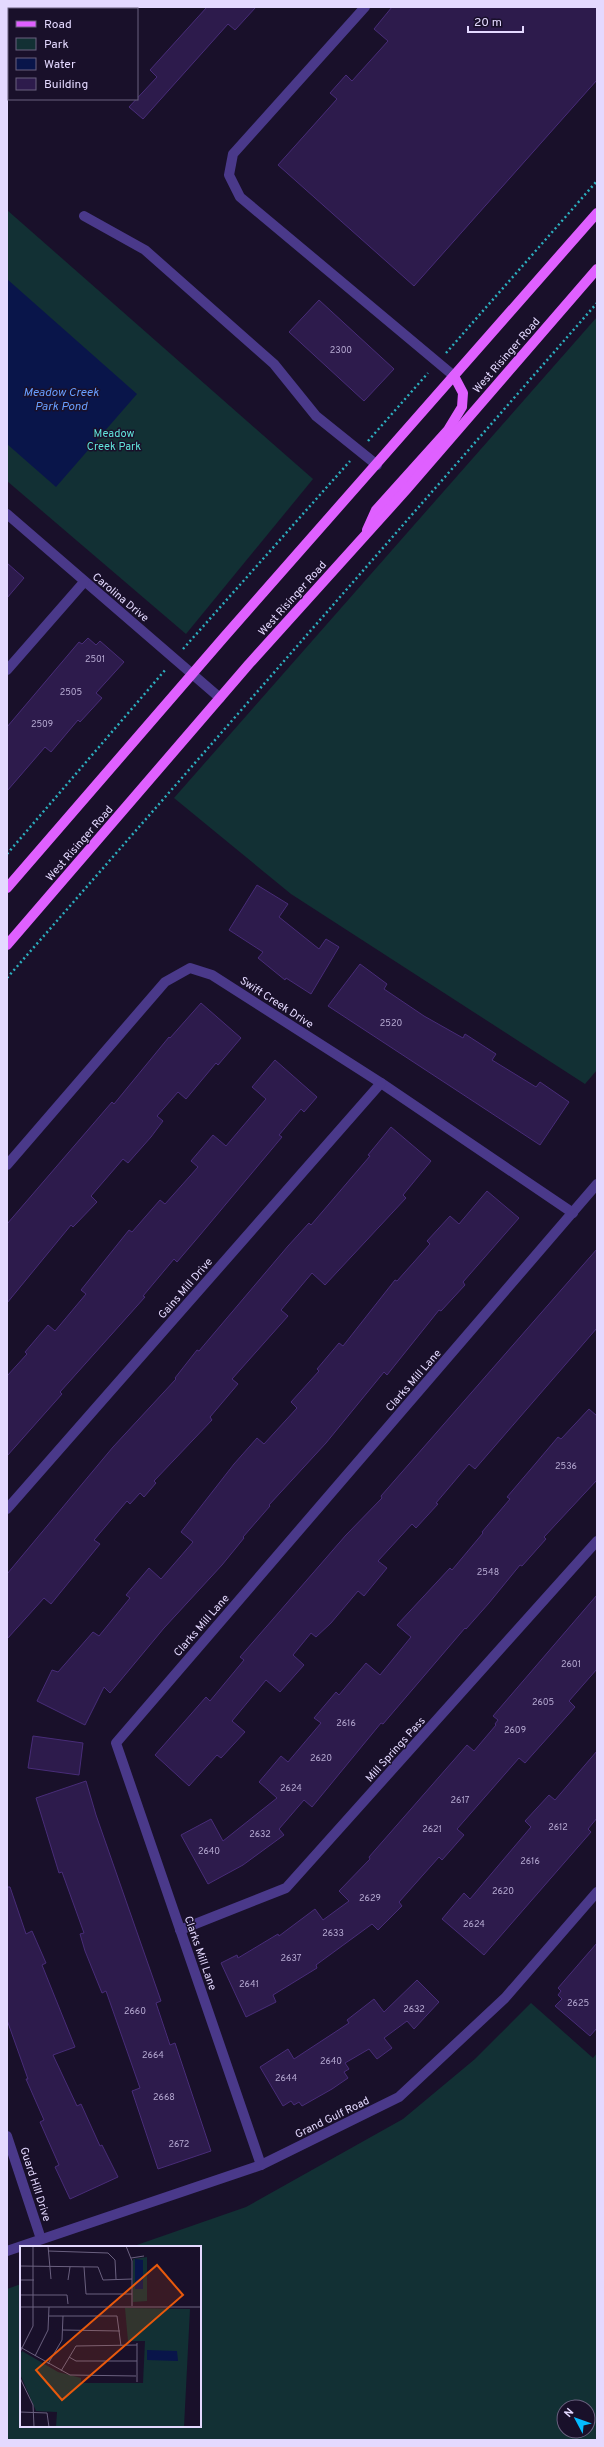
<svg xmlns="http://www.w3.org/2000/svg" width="604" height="2447" font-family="Overpass,sans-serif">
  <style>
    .green { fill: #123034; fill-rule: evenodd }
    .water { fill: #09154a }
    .building { fill: #2d1b4c; stroke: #482c78 }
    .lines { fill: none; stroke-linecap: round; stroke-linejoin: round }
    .path { stroke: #2cafbf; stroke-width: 2.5; stroke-dasharray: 2 3; stroke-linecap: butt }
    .minor { stroke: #4a398a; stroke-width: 10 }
    .major { stroke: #df60ff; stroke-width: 10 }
    .labels { text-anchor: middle; stroke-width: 3; stroke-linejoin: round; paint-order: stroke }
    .number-label { font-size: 9px; fill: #b6aad2 }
    .street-label { font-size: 11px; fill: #e4d9ff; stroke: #19102a }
    .park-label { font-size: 11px; fill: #60e4da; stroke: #19102a }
    .water-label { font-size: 12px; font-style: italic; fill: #679eff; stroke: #19102a }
    .inset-road { fill: none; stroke: #6a607f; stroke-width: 1 }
    .view { fill: #e8590c; fill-opacity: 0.15; stroke: #e8590c; stroke-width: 2 }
    .inset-edge { fill: none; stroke: #e4d9ff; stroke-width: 2 }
  </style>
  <rect width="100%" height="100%" fill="#19102a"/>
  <g class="green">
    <polygon points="7,210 313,479 186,634 7,481"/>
    <polygon points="597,317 597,1070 585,1084 291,894 174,798"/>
    <path d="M531 2003 593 2058 597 2053V2440H7V2289L21 2284V2426H200V2247H131L246 2207 403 2119 475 2059ZM564 2407H588V2431H564Z"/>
  </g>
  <polygon class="water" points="7,279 137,394 56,487 7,444"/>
  <g class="building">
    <polygon points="207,7 256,7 235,30 228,24 143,119 129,107 157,77 150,70"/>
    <polygon points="392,7 597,7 597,80 414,286 278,165 337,99 330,93 346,75 352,81 388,41 374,29"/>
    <polygon points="319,300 394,369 364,401 289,332"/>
    <polygon points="7,563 24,578 7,598"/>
    <polygon points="88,638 96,645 100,641 124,662 96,693 102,698 80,722 78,720 51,752 45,747 7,791 7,727 79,642 82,644"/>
    <polygon points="257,885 288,904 279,917 319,949 326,939 339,947 311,994 286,978 285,980 258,958 263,952 229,930"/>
    <polygon points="360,964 387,984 384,989 424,1016 463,1038 465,1034 496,1054 492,1060 536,1087 540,1082 569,1102 540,1145 328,1006"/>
    <polygon points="201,1003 241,1038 218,1065 216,1063 186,1099 178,1092 157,1116 163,1121 151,1137 128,1163 123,1159 91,1196 97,1202 73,1227 71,1225 7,1303 7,1224 112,1102 114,1104 169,1037 170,1038"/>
    <polygon points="275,1060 317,1097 304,1112 301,1109 279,1135 282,1137 200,1235 177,1262 174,1259 143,1296 145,1297 60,1392 62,1394 7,1456 7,1376 27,1354 25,1352 48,1325 55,1331 86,1294 81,1290 129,1230 132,1232 160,1200 165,1204 198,1167 191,1161 213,1135 226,1146 266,1099 252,1087"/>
    <polygon points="391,1127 431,1161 403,1195 406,1198 325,1285 312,1273 281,1310 288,1316 232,1379 238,1384 210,1417 212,1420 154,1481 156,1483 144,1497 140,1493 130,1504 127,1501 94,1540 100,1544 51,1604 44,1598 7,1639 7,1574 113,1447 176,1379 175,1378 197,1350 199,1351 288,1246 309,1223 311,1225 370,1156 368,1155"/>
    <polygon points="487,1191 519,1218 463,1282 465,1285 441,1311 439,1310 387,1375 384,1372 326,1443 269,1505 270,1506 243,1537 244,1538 222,1565 164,1628 110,1693 104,1687 85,1725 37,1701 52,1670 58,1672 93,1632 99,1636 130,1598 126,1595 149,1568 161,1579 193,1542 181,1532 234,1464 257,1438 264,1444 297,1408 291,1402 319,1371 317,1369 339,1343 343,1346 395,1280 397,1281 430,1244 427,1241 450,1216 459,1224"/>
    <polygon points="597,1249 597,1328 475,1469 469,1464 436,1503 438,1504 416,1528 412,1524 378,1561 387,1568 364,1596 358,1591 331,1623 316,1637 311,1633 293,1655 304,1665 280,1692 266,1680 232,1721 245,1732 221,1758 217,1755 189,1786 155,1755 206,1697 210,1701 244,1660 240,1657 346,1535 382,1498 381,1496 430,1440"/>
    <polygon points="589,1409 597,1416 597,1480 544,1537 546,1539 522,1566 520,1565 489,1603 466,1629 465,1628 383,1724 381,1723 312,1807 304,1800 279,1829 284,1835 243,1865 208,1884 181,1835 211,1819 223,1841 277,1798 259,1782 281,1756 288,1762 321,1723 314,1718 336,1692 339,1695 366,1663 380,1675 411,1637 397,1625 450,1568 452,1570 483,1533 482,1532 510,1499 507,1497 536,1463 558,1437 561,1439"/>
    <polygon points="597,1595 597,1669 569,1701 575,1707 525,1763 519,1758 457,1829 464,1835 442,1860 439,1857 399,1902 402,1906 378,1930 372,1924 316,1965 317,1968 273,1995 276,2002 246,2017 221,1963 237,1955 238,1958 278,1934 279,1936 315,1909 323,1920 349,1901 339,1891 370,1859 369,1857 467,1745 474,1751 496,1725 495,1724 498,1720 493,1716"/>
    <polygon points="33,1736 83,1743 79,1775 28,1768"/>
    <polygon points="597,1751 597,1818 588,1829 591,1832 484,1955 442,1919 464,1893 470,1899 531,1827 525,1821 549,1795 555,1800"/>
    <polygon points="86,1781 96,1815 161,2001 156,2003 170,2045 175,2043 211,2151 158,2169 132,2091 140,2088 106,1991 102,1993 85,1951 80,1934 84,1933 62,1872 59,1873 36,1798"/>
    <polygon points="7,1887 10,1887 26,1934 32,1931 46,1963 42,1965 75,2047 53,2055 77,2106 81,2104 100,2146 102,2145 118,2177 70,2199 55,2167 59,2165 40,2122 44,2120 26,2079 28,2079 7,2020"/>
    <polygon points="597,1943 597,2028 590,2036 555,2006 562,1999 558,1995 561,1991 558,1988"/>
    <polygon points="417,1980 439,2002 414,2029 407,2021 384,2038 392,2048 377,2059 369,2049 345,2063 349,2069 344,2072 348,2078 332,2089 302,2106 299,2102 294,2105 291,2101 283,2106 260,2067 288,2049 294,2059 349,2023 347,2020 374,1999 384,2012"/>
  </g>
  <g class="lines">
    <g class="path">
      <polyline points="446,353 597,181"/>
      <polyline points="368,441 428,373"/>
      <polyline points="183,649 350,461"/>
      <polyline points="7,854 166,669"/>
      <polyline points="7,978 597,303"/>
    </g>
    <g class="minor">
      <polyline points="365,7 233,154 229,175 240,197 454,376"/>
      <polyline points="84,216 145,250 274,364 316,416 377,465"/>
      <polyline points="7,514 220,698"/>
      <polyline points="7,670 84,582"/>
      <polyline points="7,1165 165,982 190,968 212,975 381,1083 573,1213"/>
      <polyline points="7,1509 381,1083"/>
      <polyline points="180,1930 286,1888 597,1541"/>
      <polyline points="7,2136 41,2239"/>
      <polyline points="261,2165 116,1743 597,1184"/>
      <polyline points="7,2251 261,2165 399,2097 505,1998 597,1892"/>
    </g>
    <g class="major">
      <polyline points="367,530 376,510 448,430 462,407 463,393 454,376"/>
      <polyline points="7,888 225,636 597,213"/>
      <polyline points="7,945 249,664 406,490 597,269"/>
    </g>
  </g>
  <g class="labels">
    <g class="number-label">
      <text x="341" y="353">2300</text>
      <text x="95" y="662">2501</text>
      <text x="71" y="695">2505</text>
      <text x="42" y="727">2509</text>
      <text x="391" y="1026">2520</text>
      <text x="566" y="1469">2536</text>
      <text x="488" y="1575">2548</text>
      <text x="571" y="1667">2601</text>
      <text x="543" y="1705">2605</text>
      <text x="346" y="1726">2616</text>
      <text x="515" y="1733">2609</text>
      <text x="321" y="1761">2620</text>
      <text x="291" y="1791">2624</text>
      <text x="460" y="1803">2617</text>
      <text x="558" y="1830">2612</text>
      <text x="432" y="1832">2621</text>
      <text x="260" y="1837">2632</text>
      <text x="209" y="1854">2640</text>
      <text x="530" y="1864">2616</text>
      <text x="503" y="1894">2620</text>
      <text x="370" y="1901">2629</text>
      <text x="474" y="1927">2624</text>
      <text x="333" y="1936">2633</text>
      <text x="291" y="1961">2637</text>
      <text x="249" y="1987">2641</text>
      <text x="578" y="2006">2625</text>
      <text x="414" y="2012">2632</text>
      <text x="135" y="2014">2660</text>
      <text x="153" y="2058">2664</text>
      <text x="331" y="2064">2640</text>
      <text x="286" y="2081">2644</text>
      <text x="164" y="2100">2668</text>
      <text x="179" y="2147">2672</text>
    </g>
    <g class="street-label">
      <text transform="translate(506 355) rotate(-49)" y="4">West Risinger Road</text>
      <text transform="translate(121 597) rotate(40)" y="4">Carolina Drive</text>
      <text transform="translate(292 598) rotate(-48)" y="4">West Risinger Road</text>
      <text transform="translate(79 843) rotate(-49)" y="4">West Risinger Road</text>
      <text transform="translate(277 1002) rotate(33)" y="4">Swift Creek Drive</text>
      <text transform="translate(185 1288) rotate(-49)" y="4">Gains Mill Drive</text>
      <text transform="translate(413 1380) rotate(-49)" y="4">Clarks Mill Lane</text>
      <text transform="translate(201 1625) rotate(-49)" y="4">Clarks Mill Lane</text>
      <text transform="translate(395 1749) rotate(-48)" y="4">Mill Springs Pass</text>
      <text transform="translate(201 1953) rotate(71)" y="4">Clarks Mill Lane</text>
      <text transform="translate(332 2117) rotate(-26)" y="4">Grand Gulf Road</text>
      <text transform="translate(36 2184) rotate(72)" y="4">Guard Hill Drive</text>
    </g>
    <g class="park-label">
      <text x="114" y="437">Meadow<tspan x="114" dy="13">Creek Park</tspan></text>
    </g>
    <g class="water-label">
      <text x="61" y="396">Meadow Creek<tspan x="61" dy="14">Park Pond</tspan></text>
    </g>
  </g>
  <g transform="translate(20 2246)">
    <rect width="181" height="181" fill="#19102a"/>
    <path d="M127 11V55L113 56V13ZM105 62 170 63 164 181H36L37 166 16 165 0 128V109L2 105 38 126 61 132V137H123L125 95H108Z" fill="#123034"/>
    <path d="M115 13 123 14V43H115ZM127 104 157 105 158 115 127 114Z" fill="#09154a"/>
    <path class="inset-road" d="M28 0 31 33M106 0 112 15V60M28 5 88 7 95 14 96 33M111 12 124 10M0 20 78 21 83 34 112 33M64 21 66 48H112M0 34H14M48 34 50 21M0 49H47L48 58M0 61H181M29 70H97L101 100M43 84 100 85M0 101 50 129 116 130M0 106 13 80V0M15 110 28 84 29 61M49 111 56 115H117M28 118 42 94 43 70M41 125 56 100 117 99M0 132 13 159 14 181M117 136V97M0 166 27 167 29 181"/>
    <path class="view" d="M137 19 163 49 42 154 16 124Z"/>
    <rect width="181" height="181" class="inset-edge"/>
  </g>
  <rect width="604" height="2447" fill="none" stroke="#e4d9ff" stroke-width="16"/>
  <rect x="8" y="8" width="130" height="92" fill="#19102a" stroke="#6a607f"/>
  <rect x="16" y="21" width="20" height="6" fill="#df60ff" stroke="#6a607f"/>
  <text x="44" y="28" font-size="12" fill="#e4d9ff">Road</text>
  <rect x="16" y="38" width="20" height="12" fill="#123034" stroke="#6a607f"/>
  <text x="44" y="48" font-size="12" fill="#e4d9ff">Park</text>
  <rect x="16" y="58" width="20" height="12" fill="#09154a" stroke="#6a607f"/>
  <text x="44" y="68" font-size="12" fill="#e4d9ff">Water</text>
  <rect x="16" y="78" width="20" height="12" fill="#2d1b4c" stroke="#6a607f"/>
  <text x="44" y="88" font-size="12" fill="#e4d9ff">Building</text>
  <g transform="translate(576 2419) rotate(311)"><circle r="19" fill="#19102a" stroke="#6a607f"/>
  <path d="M0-3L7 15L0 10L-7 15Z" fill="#05bbff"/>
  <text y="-6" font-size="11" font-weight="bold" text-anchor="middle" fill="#e4d9ff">N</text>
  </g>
  <path d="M468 26v6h55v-6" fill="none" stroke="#e4d9ff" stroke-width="2"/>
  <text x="474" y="26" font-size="12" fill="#e4d9ff" stroke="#19102a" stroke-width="3" paint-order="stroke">20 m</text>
</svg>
